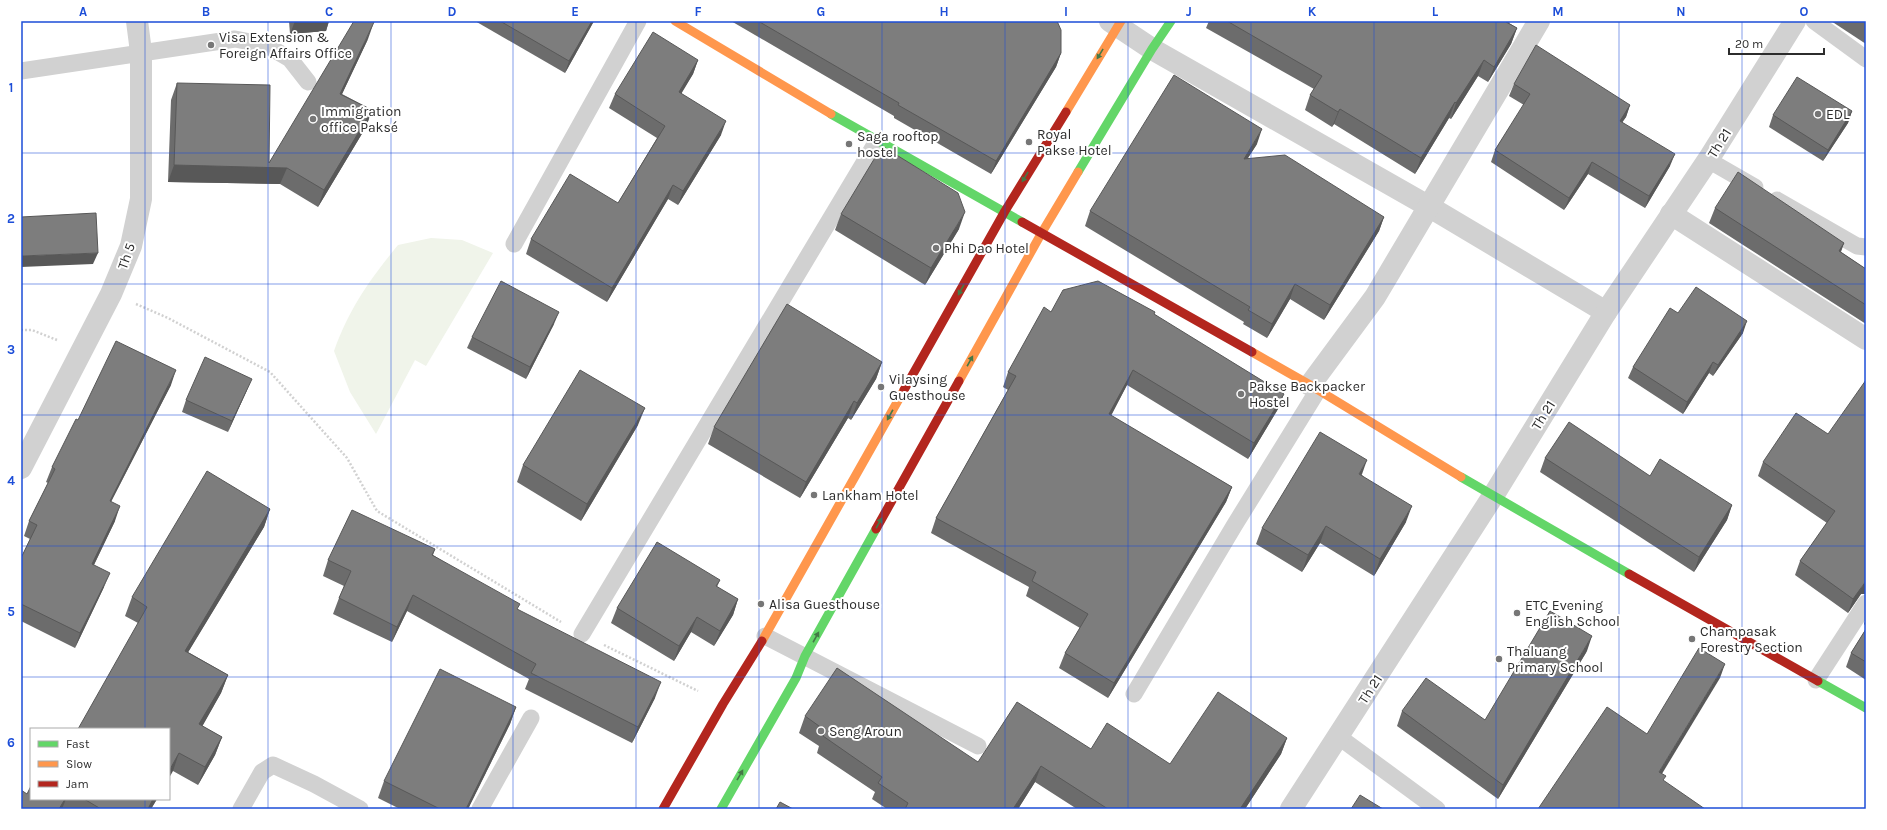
<svg xmlns="http://www.w3.org/2000/svg" width="1887" height="830" font-family="Karla,sans-serif">
  <style>
    .green { fill: #f0f4ea }
    .lines { fill: none; stroke-linecap: round; stroke-linejoin: round }
    .path { stroke: #d1d1d1; stroke-width: 2.5; stroke-dasharray: 2 2; stroke-linecap: butt }
    .lane { stroke: #d1d1d1; stroke-width: 17 }
    .street { stroke: #d1d1d1; stroke-width: 22 }
    .fast { stroke: #63d668; stroke-width: 9 }
    .slow { stroke: #ff974d; stroke-width: 9 }
    .jam { stroke: #b3261e; stroke-width: 9 }
    .wall { fill: #6c6c6c }
    .shaded-wall { fill: #585858 }
    .building { fill: #7d7d7d; stroke: #585858 }
    .oneway { fill: #457847 }
    .grid { fill: none; stroke: #1d4ed8; stroke-width: 1; stroke-opacity: 0.55 }
    .poi-dot { fill: #767676; stroke: #fff; stroke-width: 1.5 }
    .labels { text-anchor: middle; stroke-width: 4; stroke-linejoin: round; paint-order: stroke }
    .poi-label { font-size: 14px; fill: #2c2c2c; stroke: #fff; text-anchor: start }
    .street-label { font-size: 14px; fill: #2c2c2c; stroke: #fff }
    .neatline { fill: none; stroke: #1d4ed8; stroke-width: 1.5 }
    .grid-label { font-size: 13px; text-anchor: middle; font-weight: bold; fill: #1d4ed8 }
  </style>
  <rect width="100%" height="100%" fill="#fff"/>
  <path class="green" d="M431 238 462 240 493 253 426 366 415 360 376 434 350 392 334 351C350 307 369 281 398 245Z"/>
  <g class="lines">
    <g class="path">
      <polyline points="136,304 168,318 270,372 347,458 377,511 561,622"/>
      <polyline points="21,330 32,330 57,340"/>
      <polyline points="604,645 698,691"/>
    </g>
    <g class="lane">
      <polyline points="1814,21 1866,59"/>
      <polyline points="21,71 235,39 266,45 290,59 308,82"/>
      <polyline points="1708,160 1755,187"/>
      <polyline points="1777,200 1857,246 1866,247"/>
      <polyline points="514,244 638,21"/>
      <polyline points="582,634 877,141"/>
      <polyline points="765,636 978,746"/>
      <polyline points="1816,680 1866,603"/>
      <polyline points="1134,694 1234,526 1318,390"/>
      <polyline points="1339,737 1437,809"/>
      <polyline points="241,809 262,772 273,765 314,784 360,809"/>
      <polyline points="480,809 531,718"/>
    </g>
    <g class="street">
      <polyline points="1110,21 1152,49 1428,206 1606,312"/>
      <polyline points="1671,214 1866,339"/>
      <polyline points="1310,385 1375,297 1539,21"/>
      <polyline points="21,468 111,294 131,246 141,199 141,52 137,21"/>
      <polyline points="1291,809 1493,496 1606,312 1708,160 1795,21"/>
    </g>
    <g class="fast">
      <polyline points="831,114 1022,222"/>
      <polyline points="1078,172 1152,49 1171,21"/>
      <polyline points="1461,477 1629,574"/>
      <polyline points="1818,681 1866,708"/>
      <polyline points="721,809 796,678 805,656 876,529"/>
    </g>
    <g class="slow">
      <polyline points="675,21 831,114"/>
      <polyline points="1066,112 1121,21"/>
      <polyline points="1252,352 1310,385 1461,477"/>
      <polyline points="959,381 1041,234 1078,172"/>
      <polyline points="762,641 904,390"/>
    </g>
    <g class="jam">
      <polyline points="1022,222 1252,352"/>
      <polyline points="904,390 1005,211 1066,112"/>
      <polyline points="876,529 959,381"/>
      <polyline points="1629,574 1818,681"/>
      <polyline points="663,809 723,704 762,641"/>
    </g>
  </g>
  <g class="wall">
    <polygon points="289,21 329,21 326,31 290,34"/>
    <polygon points="475,21 594,21 565,73"/>
    <polygon points="731,21 1057,21 1061,53 1056,67 991,174 894,118 894,116"/>
    <polygon points="1209,21 1511,21 1509,23 1517,28 1511,44 1488,82 1478,76 1451,119 1449,118 1415,174 1334,124 1332,127 1305,110 1310,95 1314,89 1206,28"/>
    <polygon points="1831,21 1866,21 1866,44"/>
    <polygon points="368,39 342,94 372,110 366,127 318,207 280,184 168,182 171,100 177,83 269,163"/>
    <polygon points="698,60 693,74 681,93 721,135 678,205 668,199 607,302 526,254 531,239 618,203 657,138 609,108 615,94"/>
    <polygon points="1514,84 1630,105 1626,117 1622,122 1670,166 1645,208 1588,174 1564,210 1491,162 1495,150 1524,105 1509,96"/>
    <polygon points="1852,111 1848,123 1823,161 1769,127 1773,115"/>
    <polygon points="1257,144 1248,158 1384,217 1379,231 1324,320 1290,299 1267,338 1243,324 1244,322 1085,226 1090,211"/>
    <polygon points="1715,208 1844,243 1841,252 1866,269 1866,324 1709,223"/>
    <polygon points="841,214 959,229 925,285 835,230"/>
    <polygon points="1051,312 1155,312 1154,314 1278,409 1248,459 1127,385 1111,416 1232,487 1226,502 1108,698 1059,668 1065,653 1080,628 1026,596 1029,587 931,533 936,518 1008,390 1003,387 1008,372"/>
    <polygon points="1678,313 1743,333 1713,376 1709,373 1683,414 1628,378 1633,367"/>
    <polygon points="554,324 526,379 467,348 472,337"/>
    <polygon points="882,362 876,379 851,420 848,418 800,498 708,444 714,427"/>
    <polygon points="171,385 111,502 115,521 94,565 104,587 75,648 21,621 21,558 30,539 24,536 29,521 48,483 46,482 52,467 78,420"/>
    <polygon points="247,390 228,432 182,412 186,400"/>
    <polygon points="638,425 581,521 517,482 523,465"/>
    <polygon points="1828,434 1861,594 1848,613 1795,575 1800,561 1827,523 1758,476 1763,462"/>
    <polygon points="1545,458 1650,476 1732,505 1727,520 1694,572 1540,472"/>
    <polygon points="1362,475 1406,522 1374,576 1320,543 1302,572 1256,544 1262,528"/>
    <polygon points="270,509 264,527 188,652 228,675 221,693 202,726 222,737 215,755 198,785 173,771 138,623 125,616 132,597"/>
    <polygon points="435,549 433,555 655,698 632,743 525,689 529,679 407,611 392,642 333,614 339,598 344,586 323,576 328,560"/>
    <polygon points="720,580 717,587 738,599 733,615 714,646 691,632 674,661 611,623 617,608"/>
    <polygon points="1866,619 1866,626 1864,624"/>
    <polygon points="1866,629 1866,680 1846,667 1851,653"/>
    <polygon points="1587,651 1498,799 1397,726 1402,711 1485,720"/>
    <polygon points="516,707 510,724 468,809 400,809 378,798 384,781"/>
    <polygon points="805,716 978,762 1091,749 1170,764 1287,738 1281,754 1245,809 1077,809 1035,782 1018,809 887,809 872,799 875,792 817,753 819,746 799,733"/>
    <polygon points="27,794 31,799 157,799 151,809 21,809"/>
  </g>
  <g class="shaded-wall">
    <polygon points="295,21 329,21 326,31 290,34"/>
    <polygon points="592,21 594,21 565,73 569,61"/>
    <polygon points="374,22 368,39 334,111 340,94"/>
    <polygon points="1517,28 1511,44 1488,82 1494,67"/>
    <polygon points="1061,53 1056,67 991,174 996,161"/>
    <polygon points="698,60 693,74 674,106 679,92"/>
    <polygon points="1484,60 1478,76 1451,119 1456,103"/>
    <polygon points="1455,102 1449,118 1415,174 1421,158"/>
    <polygon points="1630,105 1626,117 1615,133 1620,121"/>
    <polygon points="1340,109 1334,124 1332,127 1338,112"/>
    <polygon points="372,110 366,127 318,207 324,190"/>
    <polygon points="1852,111 1848,123 1823,161 1828,150"/>
    <polygon points="726,121 721,135 678,205 683,191"/>
    <polygon points="1262,129 1257,144 1238,173 1244,159"/>
    <polygon points="1675,154 1670,166 1645,208 1649,196"/>
    <polygon points="1592,162 1588,174 1564,210 1569,198"/>
    <polygon points="174,165 287,168 280,184 168,182"/>
    <polygon points="673,185 668,199 607,302 612,288"/>
    <polygon points="965,212 959,229 925,285 931,268"/>
    <polygon points="1384,217 1379,231 1324,320 1330,305"/>
    <polygon points="1844,243 1838,258 1839,251"/>
    <polygon points="98,253 93,264 21,267 21,256"/>
    <polygon points="1295,284 1290,299 1267,338 1272,324"/>
    <polygon points="559,312 554,324 526,379 530,367"/>
    <polygon points="1747,321 1743,333 1713,376 1718,365"/>
    <polygon points="882,362 876,379 851,420 857,403"/>
    <polygon points="1713,362 1709,373 1683,414 1687,402"/>
    <polygon points="176,370 171,385 104,515 110,501"/>
    <polygon points="1133,370 1127,385 1103,430 1109,414"/>
    <polygon points="252,379 247,390 228,432 232,421"/>
    <polygon points="1284,394 1278,409 1248,459 1254,443"/>
    <polygon points="854,401 848,418 800,498 806,482"/>
    <polygon points="645,408 638,425 581,521 587,504"/>
    <polygon points="1367,460 1361,477 1359,474"/>
    <polygon points="1232,487 1226,502 1108,698 1114,683"/>
    <polygon points="1732,505 1727,520 1694,572 1699,557"/>
    <polygon points="120,506 115,521 87,579 92,564"/>
    <polygon points="1412,506 1406,522 1374,576 1380,559"/>
    <polygon points="270,509 264,527 178,669 185,651"/>
    <polygon points="1326,526 1320,543 1302,572 1308,555"/>
    <polygon points="110,573 104,587 75,648 80,633"/>
    <polygon points="1866,581 1866,594 1861,594 1848,613 1853,599"/>
    <polygon points="413,595 407,611 392,642 397,627"/>
    <polygon points="738,599 733,615 714,646 720,631"/>
    <polygon points="697,617 691,632 674,661 679,646"/>
    <polygon points="1592,636 1587,651 1498,799 1503,785"/>
    <polygon points="1725,664 1720,678 1654,787 1659,772"/>
    <polygon points="228,675 221,693 193,743 199,724"/>
    <polygon points="661,682 655,698 632,743 638,727"/>
    <polygon points="516,707 510,724 468,809 466,809"/>
    <polygon points="222,737 215,755 198,785 205,767"/>
    <polygon points="1287,738 1281,754 1245,809 1240,809"/>
    <polygon points="179,753 173,771 169,778 169,771"/>
    <polygon points="1041,766 1035,782 1018,809 1013,809"/>
    <polygon points="65,799 66,799 62,809 59,809"/>
    <polygon points="153,799 157,799 151,809 148,809"/>
  </g>
  <g class="building">
    <polygon points="354,21 373,21 374,22 340,94 372,110 324,190 287,168 174,165 177,83 270,85 269,163"/>
    <polygon points="500,21 592,21 569,61"/>
    <polygon points="758,21 1057,21 1061,30 1061,53 996,161 898,105 899,103"/>
    <polygon points="1227,21 1507,21 1506,22 1517,28 1494,67 1484,60 1456,103 1455,102 1421,158 1340,109 1338,112 1310,95 1322,76"/>
    <polygon points="653,32 698,60 679,92 726,121 683,191 673,185 612,288 531,239 570,174 618,203 665,126 615,94"/>
    <polygon points="1536,45 1630,105 1620,121 1675,154 1649,196 1592,162 1569,198 1495,150 1530,94 1514,84"/>
    <polygon points="1174,75 1262,129 1244,159 1285,155 1384,217 1330,305 1295,284 1272,324 1248,310 1250,307 1090,211"/>
    <polygon points="1797,77 1852,111 1828,150 1773,115"/>
    <polygon points="882,146 958,193 965,212 931,268 841,214"/>
    <polygon points="1738,172 1844,243 1839,251 1866,269 1866,305 1715,208"/>
    <polygon points="96,213 98,253 21,256 21,217"/>
    <polygon points="501,281 559,312 530,367 472,337"/>
    <polygon points="1098,281 1155,312 1154,314 1284,394 1254,443 1133,370 1109,414 1232,487 1114,683 1065,653 1088,614 1032,581 1036,572 936,518 1016,376 1008,372 1044,307 1051,312 1063,290"/>
    <polygon points="1696,287 1747,321 1718,365 1713,362 1687,402 1633,367 1670,308 1678,313"/>
    <polygon points="787,304 882,362 857,403 854,401 806,482 714,427"/>
    <polygon points="116,341 176,370 110,501 120,506 92,564 110,573 80,633 21,604 21,558 37,525 29,521 55,469 52,467 76,419 78,420"/>
    <polygon points="205,357 252,379 232,421 186,400"/>
    <polygon points="580,370 645,408 587,504 523,465"/>
    <polygon points="1866,380 1866,581 1853,599 1800,561 1835,511 1763,462 1796,413 1828,434"/>
    <polygon points="1569,422 1650,476 1660,459 1732,505 1699,557 1545,458"/>
    <polygon points="1320,432 1367,460 1359,474 1412,506 1380,559 1326,526 1308,555 1262,528"/>
    <polygon points="207,471 270,509 185,651 228,675 199,724 222,737 205,767 179,753 169,771 169,729 78,729 147,607 132,597"/>
    <polygon points="352,510 435,549 432,555 520,604 517,609 661,682 638,727 531,673 536,664 413,595 397,627 339,598 351,571 328,560"/>
    <polygon points="657,542 720,580 716,586 738,599 720,631 697,617 679,646 617,608"/>
    <polygon points="1550,611 1592,636 1503,785 1402,711 1426,678 1485,720"/>
    <polygon points="1866,629 1866,662 1851,653"/>
    <polygon points="1699,648 1725,664 1659,772 1666,776 1663,780 1705,809 1538,809 1607,707 1647,734"/>
    <polygon points="837,668 978,762 1017,702 1091,749 1107,723 1170,764 1218,692 1287,738 1240,809 1108,809 1041,766 1013,809 905,809 908,803 878,783 882,777 823,736 826,731 805,716"/>
    <polygon points="440,669 516,707 466,809 440,809 384,781"/>
    <polygon points="31,786 31,799 65,799 59,809 21,809 21,790 27,794"/>
    <polygon points="1360,795 1383,809 1351,809"/>
    <polygon points="84,799 153,799 148,809 101,809"/>
    <polygon points="780,802 793,809 776,809"/>
  </g>
  <defs><path id="oneway-solid" d="M-6-.8H1V-3.2L6.5 0L1 3.2V.8H-6Z"/></defs>
  <g class="oneway">
    <use href="#oneway-solid" transform="translate(1100 54) rotate(121)"/>
    <use href="#oneway-solid" transform="translate(1025 177) rotate(121)"/>
    <use href="#oneway-solid" transform="translate(961 290) rotate(119)"/>
    <use href="#oneway-solid" transform="translate(970 361) rotate(-61)"/>
    <use href="#oneway-solid" transform="translate(890 415) rotate(119)"/>
    <use href="#oneway-solid" transform="translate(879 523) rotate(-61)"/>
    <use href="#oneway-solid" transform="translate(816 637) rotate(-61)"/>
    <use href="#oneway-solid" transform="translate(740 775) rotate(-60)"/>
  </g>
  <path class="grid" d="M145 21V729M268 21V809M391 21V809M513 21V809M636 21V809M759 21V809M882 21V809M1005 21V809M1128 21V809M1251 21V809M1374 21V809M1496 21V809M1619 21V809M1742 21V809M21 153H1866M21 284H1866M21 415H1866M21 546H1866M21 677H1866M145 799V809"/>
  <g class="poi-dot">
    <circle cx="211" cy="45" r="4"/>
    <circle cx="1818" cy="114" r="4"/>
    <circle cx="313" cy="119" r="4"/>
    <circle cx="1029" cy="142" r="4"/>
    <circle cx="849" cy="144" r="4"/>
    <circle cx="936" cy="248" r="4"/>
    <circle cx="881" cy="387" r="4"/>
    <circle cx="1241" cy="394" r="4"/>
    <circle cx="814" cy="495" r="4"/>
    <circle cx="761" cy="604" r="4"/>
    <circle cx="1517" cy="613" r="4"/>
    <circle cx="1692" cy="639" r="4"/>
    <circle cx="1499" cy="659" r="4"/>
    <circle cx="821" cy="731" r="4"/>
  </g>
  <g class="labels">
    <g class="poi-label">
      <text x="219" y="42">Visa Extension &amp;<tspan x="219" dy="16">Foreign Affairs Office</tspan></text>
      <text x="321" y="116">Immigration<tspan x="321" dy="16">office Paksé</tspan></text>
      <text x="1826" y="119">EDL</text>
      <text x="1037" y="139">Royal<tspan x="1037" dy="16">Pakse Hotel</tspan></text>
      <text x="857" y="141">Saga rooftop<tspan x="857" dy="16">hostel</tspan></text>
      <text x="944" y="253">Phi Dao Hotel</text>
      <text x="889" y="384">Vilaysing<tspan x="889" dy="16">Guesthouse</tspan></text>
      <text x="1249" y="391">Pakse Backpacker<tspan x="1249" dy="16">Hostel</tspan></text>
      <text x="822" y="500">Lankham Hotel</text>
      <text x="769" y="609">Alisa Guesthouse</text>
      <text x="1525" y="610">ETC Evening<tspan x="1525" dy="16">English School</tspan></text>
      <text x="1700" y="636">Champasak<tspan x="1700" dy="16">Forestry Section</tspan></text>
      <text x="1507" y="656">Thaluang<tspan x="1507" dy="16">Primary School</tspan></text>
      <text x="829" y="736">Seng Aroun</text>
    </g>
    <g class="street-label">
      <text transform="translate(1719 143) rotate(-58)" y="5">Th 21</text>
      <text transform="translate(126 256) rotate(-70)" y="5">Th 5</text>
      <text transform="translate(1543 415) rotate(-58)" y="5">Th 21</text>
      <text transform="translate(1370 689) rotate(-57)" y="5">Th 21</text>
    </g>
  </g>
  <rect width="1887" height="830" fill="none" stroke="#ffffff" stroke-width="44"/>
  <rect x="30" y="728" width="140" height="72" fill="#ffffff" stroke="#ababab"/>
  <rect x="38" y="741" width="20" height="6" fill="#63d668" stroke="#ababab"/>
  <text x="66" y="748" font-size="12" fill="#2c2c2c">Fast</text>
  <rect x="38" y="761" width="20" height="6" fill="#ff974d" stroke="#ababab"/>
  <text x="66" y="768" font-size="12" fill="#2c2c2c">Slow</text>
  <rect x="38" y="781" width="20" height="6" fill="#b3261e" stroke="#ababab"/>
  <text x="66" y="788" font-size="12" fill="#2c2c2c">Jam</text>
  <path d="M1729 48v6h95v-6" fill="none" stroke="#2c2c2c" stroke-width="2"/>
  <text x="1735" y="48" font-size="12" fill="#2c2c2c" stroke="#ffffff" stroke-width="3" paint-order="stroke">20 m</text>
  <rect x="22" y="22" width="1843" height="786" class="neatline"/>
  <g class="grid-label">
    <text x="83" y="16">A</text>
    <text x="206" y="16">B</text>
    <text x="329" y="16">C</text>
    <text x="452" y="16">D</text>
    <text x="575" y="16">E</text>
    <text x="698" y="16">F</text>
    <text x="821" y="16">G</text>
    <text x="944" y="16">H</text>
    <text x="1066" y="16">I</text>
    <text x="1189" y="16">J</text>
    <text x="1312" y="16">K</text>
    <text x="1435" y="16">L</text>
    <text x="1558" y="16">M</text>
    <text x="1681" y="16">N</text>
    <text x="1804" y="16">O</text>
    <text x="11" y="92">1</text>
    <text x="11" y="223">2</text>
    <text x="11" y="354">3</text>
    <text x="11" y="485">4</text>
    <text x="11" y="616">5</text>
    <text x="11" y="747">6</text>
  </g>
</svg>
